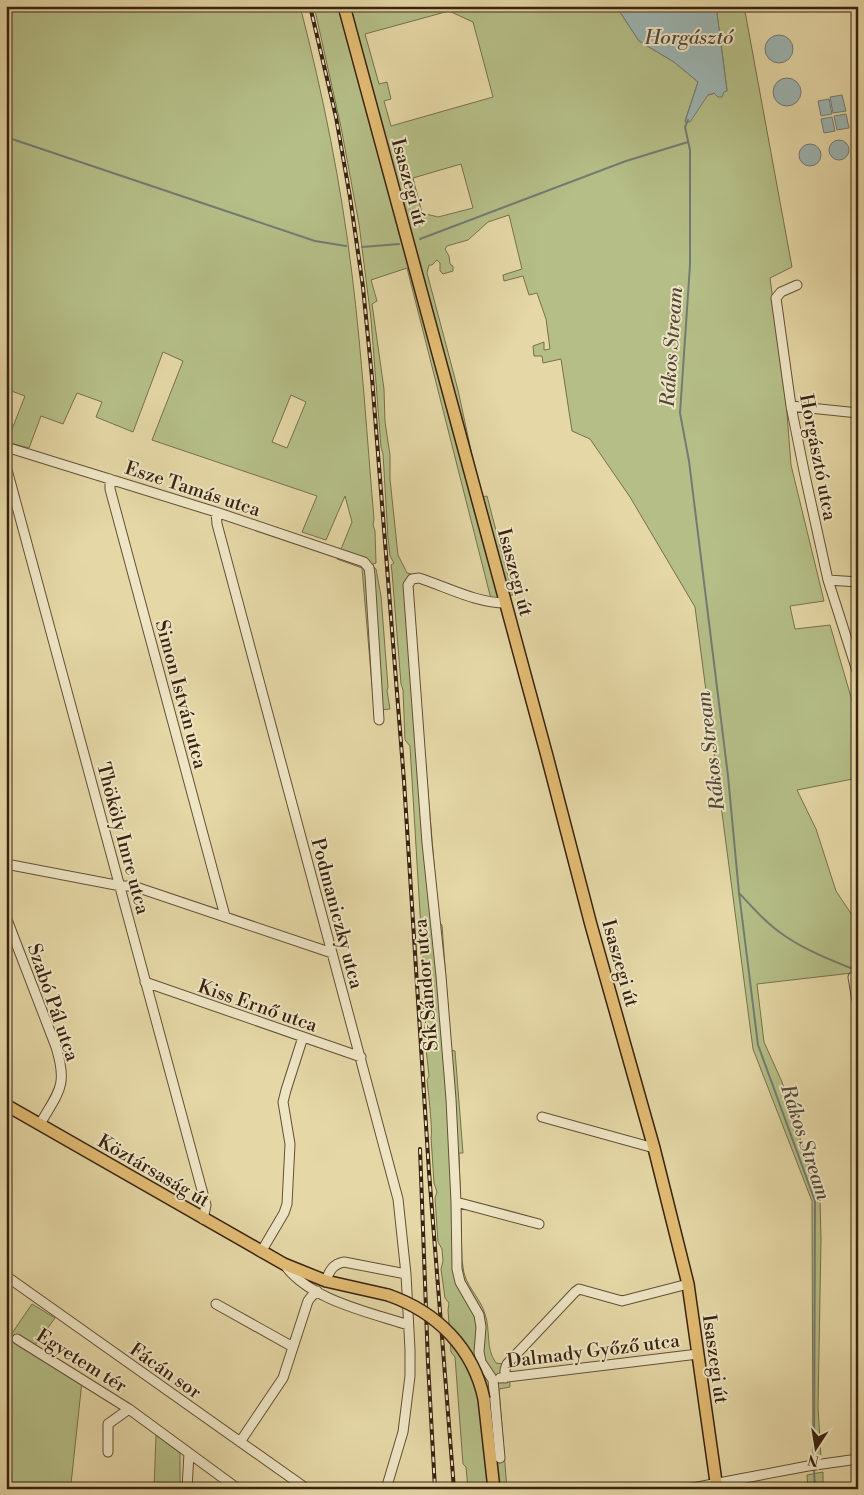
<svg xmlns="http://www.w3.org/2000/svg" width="864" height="1495" font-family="'Libre Bodoni',serif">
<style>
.green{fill:#b5be87;stroke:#77704c;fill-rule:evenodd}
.water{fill:#9cb6b4;stroke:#747b72}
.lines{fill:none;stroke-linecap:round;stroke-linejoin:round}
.stream{stroke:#747b72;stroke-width:2}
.minor-casing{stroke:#644f36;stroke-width:11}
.major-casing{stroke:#392210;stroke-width:14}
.minor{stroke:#eee5c5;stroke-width:9}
.major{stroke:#e2bc73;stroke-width:11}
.rail-casing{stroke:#392210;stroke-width:4}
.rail{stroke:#eee5c5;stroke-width:2;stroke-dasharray:5.5;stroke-linecap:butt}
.major-bridge-casing{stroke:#392210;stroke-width:14;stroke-linecap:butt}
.major-bridge{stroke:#e2bc73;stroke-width:11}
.labels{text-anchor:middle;stroke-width:4;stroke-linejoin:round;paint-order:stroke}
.street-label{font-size:19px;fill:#392210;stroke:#eee5c5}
.water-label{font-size:20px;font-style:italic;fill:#524739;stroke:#eee5c5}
</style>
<rect width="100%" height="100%" fill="#e5d7a6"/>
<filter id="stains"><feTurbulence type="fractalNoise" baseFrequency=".004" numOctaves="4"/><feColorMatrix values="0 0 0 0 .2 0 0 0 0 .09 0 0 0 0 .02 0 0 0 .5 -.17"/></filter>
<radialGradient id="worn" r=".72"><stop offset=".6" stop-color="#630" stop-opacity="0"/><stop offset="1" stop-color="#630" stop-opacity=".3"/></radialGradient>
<path class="green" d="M 6,6 L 300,6 C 323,94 341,184 352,274 C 362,355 367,438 374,519 L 373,525 L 375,531 L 376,563 L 373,564 L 373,566 L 376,569 L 381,596 L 388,687 L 387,691 L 390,709 L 381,710 L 375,721 L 362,568 L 337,559 L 352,522 L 345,496 L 326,540 L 302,532 L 317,496 L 152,440 L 183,361 L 163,352 L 133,432 L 96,417 L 102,402 L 77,393 L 63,424 L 41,416 L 29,448 L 7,442 L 25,396 L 6,389 ZM 291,395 L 306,402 L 287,448 L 272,442 Z
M 314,6 L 616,6 L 639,41 L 674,62 L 698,82 L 685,121 L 708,95 L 727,90 L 716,6 L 744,6 L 792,267 L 770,278 L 786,401 L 791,465 L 824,601 L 790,606 L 795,629 L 830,625 L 858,721 L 858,778 L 797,790 L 816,829 L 836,891 L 858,924 L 858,975 L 852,973 L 757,984 L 764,1042 L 782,1082 L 820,1200 L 821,1239 L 818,1407 L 821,1457 L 813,1459 L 812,1201 L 753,1049 L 695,607 L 630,497 L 590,439 L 572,431 L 561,359 L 543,363 L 542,356 L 534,356 L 533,346 L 544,342 L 544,350 L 550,349 L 546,319 L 537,293 L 529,295 L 523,276 L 504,281 L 503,275 L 522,269 L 509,215 L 488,222 L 468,240 L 447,246 L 445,249 L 449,256 L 450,264 L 453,266 L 453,271 L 443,274 L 440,271 L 440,263 L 437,260 L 432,265 L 429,265 L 427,273 L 458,390 L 481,497 L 487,496 L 513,595 L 491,599 L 407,268 L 371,280 L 377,301 L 372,304 L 384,389 L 385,422 L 390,455 L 390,479 L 398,555 L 407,573 L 412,574 L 411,591 L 439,922 L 442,925 L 451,1050 L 455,1051 L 463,1153 L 459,1153 L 462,1260 C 463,1265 463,1271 465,1276 C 469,1289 481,1300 485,1314 C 491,1331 485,1348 496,1363 L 503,1364 L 509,1359 L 510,1387 L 499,1389 L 507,1489 L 468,1489 L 466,1467 L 463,1464 L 455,1357 L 451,1352 L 448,1310 L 449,1303 L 445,1298 L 441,1269 L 443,1261 L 442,1249 L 438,1242 L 435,1198 L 437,1192 L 434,1183 L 431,1137 C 433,1133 428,1089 427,1080 L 429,1076 L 424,1030 C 428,1019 423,1010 422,999 L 425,996 L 410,746 L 405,740 L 403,690 L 401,684 L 392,572 L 391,565 L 394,563 L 390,556 L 388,538 L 383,454 L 381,447 L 371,319 L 359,224 L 341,127 ZM 449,11 L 473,22 L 493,97 L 391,126 L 384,101 L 391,99 L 387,82 L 379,84 L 365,34 ZM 461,164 L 473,208 L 438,217 L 422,213 L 413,178 Z
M 32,1304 L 55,1318 L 32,1349 L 82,1381 L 71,1484 L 99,1487 L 99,1489 L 6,1489 L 6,1342 Z
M 156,1435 L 180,1453 L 180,1489 L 154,1489 Z
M 823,1472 L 823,1489 L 808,1489 L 807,1475 Z"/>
<path class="water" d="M 616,6 L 716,6 L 727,91 L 724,92 L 722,97 L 718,97 L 714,93 L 708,95 L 690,122 L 685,122 L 698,82 L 674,62 L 639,41 Z
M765 49a14 14 0 1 1 28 0a14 14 0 1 1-28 0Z
M773 92a14 14 0 1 1 28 0a14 14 0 1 1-28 0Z
M 842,95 L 846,111 L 833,113 L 830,97 Z
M 829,99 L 832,114 L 821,116 L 818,101 Z
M 846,114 L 849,128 L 837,130 L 834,116 Z
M 832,117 L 835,131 L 824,133 L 821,119 Z
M829 150a10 10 0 1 1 20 0a10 10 0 1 1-20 0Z
M799 155a11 11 0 1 1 22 0a11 11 0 1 1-22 0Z"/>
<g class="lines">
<path class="stream" d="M 688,120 L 685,127 L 690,150 L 690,265 L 680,413 L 689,461 L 728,776 L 739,893 L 758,1045 L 815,1201 L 814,1461
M 6,137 L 315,241 L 346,246
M 420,239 L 626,161 L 688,142
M 362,247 L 399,244
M 740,894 C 754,909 768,925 785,936 C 807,951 833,961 858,971
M 814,1469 L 815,1489"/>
<defs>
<path id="minor" d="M 797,285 L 781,292 L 776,298 L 791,406 L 804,471 L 828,580 L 858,674
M 791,406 L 858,413
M 6,447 L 216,512 L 364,562 L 369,568 L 370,575 L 379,720
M 6,466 L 206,1205 L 203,1219
M 110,479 L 110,489 L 225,916
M 216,512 L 217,524 L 398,1199 L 406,1274 L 410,1350 L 410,1376 L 403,1432 L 386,1489
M 828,580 L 858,582
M 6,864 L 121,886 L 133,886 L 332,953
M 6,917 L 56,1047 C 68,1086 59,1091 40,1124
M 853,977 L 858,1007
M 145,982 L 361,1057
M 542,1117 L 654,1148
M 456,1202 L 539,1224
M 261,1252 L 284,1213 L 287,1204 L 290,1144 L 283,1102 L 286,1090 L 303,1037
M 284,1264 C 309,1300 369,1312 408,1325
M 6,1276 L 307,1489
M 326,1281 C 329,1271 333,1264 344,1262 L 406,1274
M 216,1304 L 293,1347
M 17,1339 L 129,1409 L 238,1489
M 500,1378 L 698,1354
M 505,1378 L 505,1370 L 507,1364 L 575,1292 L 579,1289 L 622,1301 L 688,1284
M 493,1380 L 481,1362 L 479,1352 L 481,1327 L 479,1315 L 460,1282 L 457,1269 L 456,1202 L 451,1099 L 441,976 L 427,843 L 408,585 L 412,579 L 419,578 C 447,587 476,603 506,603
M 493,1380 L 500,1458
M 240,1442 L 283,1378 L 308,1301 L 311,1297 L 317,1291
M 108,1452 L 108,1424 L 129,1409
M 187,1489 L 189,1453
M 687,1489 L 808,1466 L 858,1459"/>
<path id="major" d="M 344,6 L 547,756 L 591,925 L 654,1148 L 688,1284 L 717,1489
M 6,1105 L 284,1264 L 326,1281 L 388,1295
M 484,1399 L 494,1489"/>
</defs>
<use href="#minor" class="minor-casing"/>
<use href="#major" class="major-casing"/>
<use href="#minor" class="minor"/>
<use href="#major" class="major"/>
<defs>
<path id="rail" d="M 310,6 L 336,117 L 350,197 L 363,287 L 372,378 L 404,781 L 429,1172 L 454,1489
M 420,1149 L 428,1363 L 435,1489"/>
</defs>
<use href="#rail" class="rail-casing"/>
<use href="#rail" class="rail"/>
<defs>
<path id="major-bridge" d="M 388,1295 C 437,1312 473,1348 484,1399"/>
</defs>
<use href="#major-bridge" class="major-bridge-casing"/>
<use href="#major-bridge" class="major-bridge"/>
</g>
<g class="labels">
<g class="street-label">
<text transform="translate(410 182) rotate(75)" y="7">Isaszegi út</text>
<text transform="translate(819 457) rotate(79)" y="7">Horgásztó utca</text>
<text transform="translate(193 488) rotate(18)" y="7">Esze Tamás utca</text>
<text transform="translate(516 572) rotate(75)" y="7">Isaszegi út</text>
<text transform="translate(182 694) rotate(75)" y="7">Simon István utca</text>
<text transform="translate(124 838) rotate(75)" y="7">Thököly Imre utca</text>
<text transform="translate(338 913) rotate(75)" y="7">Podmaniczky utca</text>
<text transform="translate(621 963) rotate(74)" y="7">Isaszegi út</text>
<text transform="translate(425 985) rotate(-95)" y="7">Sík Sándor utca</text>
<text transform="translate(54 1002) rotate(71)" y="7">Szabó Pál utca</text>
<text transform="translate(258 1005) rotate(19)" y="7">Kiss Ernő utca</text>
<text transform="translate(154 1170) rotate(30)" y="7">Köztársaság út</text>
<text transform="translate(593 1350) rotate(-7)" y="7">Dalmady Győző utca</text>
<text transform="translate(716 1359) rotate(82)" y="7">Isaszegi út</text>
<text transform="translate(82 1360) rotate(32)" y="7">Egyetem tér</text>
<text transform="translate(166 1370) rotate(35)" y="7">Fácán sor</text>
</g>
<g class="water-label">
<text x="689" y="44">Horgásztó</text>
<text transform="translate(671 347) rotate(-86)" y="7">Rákos Stream</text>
<text transform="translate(710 751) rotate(-97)" y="7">Rákos Stream</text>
<text transform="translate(806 1142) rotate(72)" y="7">Rákos Stream</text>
</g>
</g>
<rect width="864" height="1495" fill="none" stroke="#e5d7a6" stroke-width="25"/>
<rect x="8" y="8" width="849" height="1480" fill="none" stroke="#392210" stroke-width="2.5"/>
<rect x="12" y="12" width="839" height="1470" fill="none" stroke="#392210"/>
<g transform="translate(816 1448) rotate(192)" stroke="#eee5c5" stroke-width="4" paint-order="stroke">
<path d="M0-4L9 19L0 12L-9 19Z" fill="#392210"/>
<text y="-8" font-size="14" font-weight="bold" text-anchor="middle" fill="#392210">N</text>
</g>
<rect width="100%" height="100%" filter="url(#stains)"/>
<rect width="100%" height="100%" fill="url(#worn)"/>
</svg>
